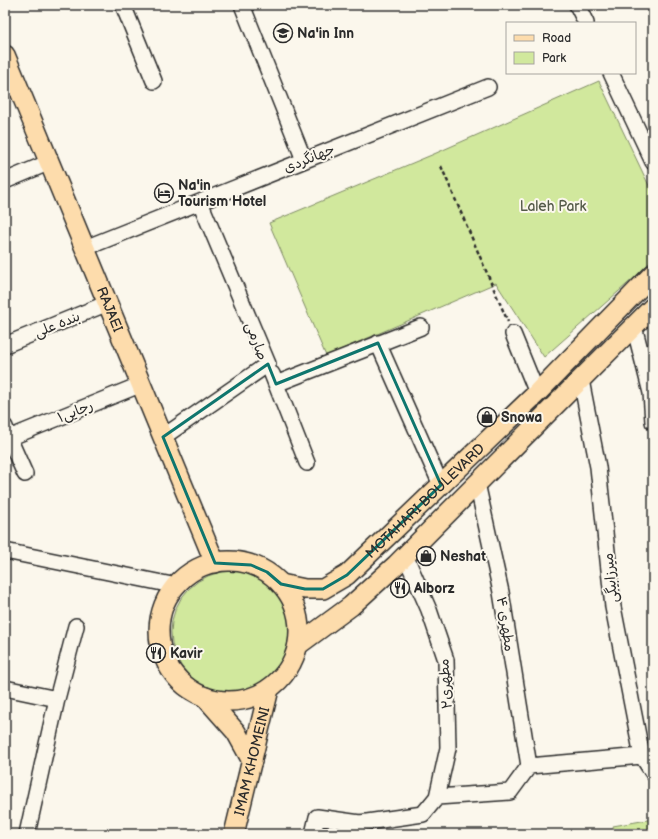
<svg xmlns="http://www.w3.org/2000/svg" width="658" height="839" font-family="'Balsamiq Sans','Playpen Sans Arabic',sans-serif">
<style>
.green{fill:#d1e89d;stroke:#7e8a64}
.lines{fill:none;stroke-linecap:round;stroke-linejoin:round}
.minor-casing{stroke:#2b2b2b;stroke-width:18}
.major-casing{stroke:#2b2b2b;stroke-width:22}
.path{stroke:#2b2b2b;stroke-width:2.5;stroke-dasharray:4 3;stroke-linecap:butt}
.minor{stroke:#fbf7ec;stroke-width:15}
.major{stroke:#fddcac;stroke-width:19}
.marked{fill:none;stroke:#0f766e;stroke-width:3;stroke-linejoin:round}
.labels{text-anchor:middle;stroke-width:4;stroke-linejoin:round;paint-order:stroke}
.poi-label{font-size:14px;font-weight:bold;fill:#2b2b2b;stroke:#fbf7ec;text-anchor:start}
.street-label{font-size:14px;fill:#2b2b2b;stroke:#fbf7ec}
.park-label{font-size:14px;fill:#545a48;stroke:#fbf7ec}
</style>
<rect width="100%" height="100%" fill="#fbf7ec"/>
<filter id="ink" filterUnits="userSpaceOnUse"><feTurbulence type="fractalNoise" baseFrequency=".025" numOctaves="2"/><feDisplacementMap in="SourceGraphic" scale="8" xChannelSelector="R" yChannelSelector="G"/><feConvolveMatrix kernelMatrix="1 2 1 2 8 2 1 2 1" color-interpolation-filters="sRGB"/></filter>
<g filter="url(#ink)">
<path class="green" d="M 599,81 L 653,194 L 653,258 L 643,270 L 544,357 L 496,283 L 326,356 L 269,223 L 434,154 Z
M171 632a61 61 0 1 1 122 0a61 61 0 1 1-122 0Z
M 653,819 L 653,834 L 614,834 L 613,826 Z"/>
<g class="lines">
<defs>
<path id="minor" d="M 123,5 L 154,81
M 242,5 L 304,160
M 577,5 L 586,23
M 611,73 L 653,162
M 5,90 L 17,84
M 5,181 L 50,162
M 85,248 L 488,87
M 634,326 L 651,393 L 653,422
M 513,334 L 537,393
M 378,343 L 441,485
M 5,345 L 108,303
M 272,374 L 307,463
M 581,380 L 598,467 L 613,607 L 642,756 L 653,773
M 276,384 L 421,327
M 5,427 L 9,438 L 25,474
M 163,437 L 268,364 L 200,202
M 9,438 L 142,384
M 477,483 L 501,592 L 529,766
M 5,551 L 177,586
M 5,688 L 57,699
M 437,797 L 510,792 L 529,766 L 642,756
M 27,834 L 57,699 L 76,626
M 313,834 L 317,817 L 360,823 L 423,814 L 437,797 L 448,748 L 446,660 L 429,610 L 405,555"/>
<g id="major">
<path id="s1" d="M 5,55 L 215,563"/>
<circle cx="229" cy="631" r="70"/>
<path id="s2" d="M 281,584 L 305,589 L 323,589 L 347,575 L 537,393 L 653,274"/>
<path d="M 298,645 L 351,606 L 396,565 L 653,307"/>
<path d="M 205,697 L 236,732 L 252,761"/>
<path id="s3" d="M 234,834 L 269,689"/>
</g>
</defs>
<use href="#minor" class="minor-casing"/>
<use href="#major" class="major-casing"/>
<path class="path" d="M 441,166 L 508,322"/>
<use href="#minor" class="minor"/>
<use href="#major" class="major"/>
</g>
</g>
<path class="marked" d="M 378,343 L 441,485 L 347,575 L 323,589 L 305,589 L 281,584 L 267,572 L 251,565 L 215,563 L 163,437 L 268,364 L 276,384 Z"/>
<defs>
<symbol id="school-ring" viewBox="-11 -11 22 22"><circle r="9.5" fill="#fbf7ec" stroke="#2b2b2b" stroke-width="1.5"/><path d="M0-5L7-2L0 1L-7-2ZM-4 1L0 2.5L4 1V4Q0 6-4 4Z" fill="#2b2b2b"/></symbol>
<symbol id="hotel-ring" viewBox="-11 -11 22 22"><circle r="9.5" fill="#fbf7ec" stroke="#2b2b2b" stroke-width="1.5"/><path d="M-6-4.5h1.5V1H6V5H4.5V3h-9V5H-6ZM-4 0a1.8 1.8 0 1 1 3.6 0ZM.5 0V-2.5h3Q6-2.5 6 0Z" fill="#2b2b2b"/></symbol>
<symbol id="shop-ring" viewBox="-11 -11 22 22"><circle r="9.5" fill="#fbf7ec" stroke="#2b2b2b" stroke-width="1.5"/><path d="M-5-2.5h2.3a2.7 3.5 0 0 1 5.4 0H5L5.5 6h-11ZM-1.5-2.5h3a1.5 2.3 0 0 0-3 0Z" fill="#2b2b2b"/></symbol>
<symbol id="restaurant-ring" viewBox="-11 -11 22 22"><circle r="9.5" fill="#fbf7ec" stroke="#2b2b2b" stroke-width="1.5"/><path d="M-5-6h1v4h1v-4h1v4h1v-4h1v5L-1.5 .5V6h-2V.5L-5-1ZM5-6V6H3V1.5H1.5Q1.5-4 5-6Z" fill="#2b2b2b"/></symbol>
</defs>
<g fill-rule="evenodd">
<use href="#school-ring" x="272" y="22" width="22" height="22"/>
<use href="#hotel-ring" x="153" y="182" width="22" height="22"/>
<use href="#shop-ring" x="476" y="406" width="22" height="22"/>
<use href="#shop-ring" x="415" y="545" width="22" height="22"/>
<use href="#restaurant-ring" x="389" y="577" width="22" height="22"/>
<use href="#restaurant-ring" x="145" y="642" width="22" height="22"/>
</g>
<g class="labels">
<g class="poi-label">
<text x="297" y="38">Na'in Inn</text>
<text x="178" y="190">Na'in<tspan x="178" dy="16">Tourism Hotel</tspan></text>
<text x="501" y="422">Snowa</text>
<text x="440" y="561">Neshat</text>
<text x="414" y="593">Alborz</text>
<text x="170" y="658">Kavir</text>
</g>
<g class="street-label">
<text transform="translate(309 158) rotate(-22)" y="5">جهانگردی</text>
<text dy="5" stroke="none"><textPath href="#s1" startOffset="275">RAJAEI</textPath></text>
<text transform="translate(57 324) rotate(-22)" y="5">بنده علی</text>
<text transform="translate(257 341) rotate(70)" y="5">صارمی</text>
<text transform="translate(75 411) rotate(-22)" y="5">رجایی۱</text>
<text dy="5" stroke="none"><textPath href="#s2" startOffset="178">MOTAHARI BOULEVARD</textPath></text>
<text transform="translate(610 578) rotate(-96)" y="5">میرزابیگی</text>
<text transform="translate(506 624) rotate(81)" y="5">مطهری ۴</text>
<text transform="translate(445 684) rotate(-94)" y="5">مطهری۲</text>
<text dy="5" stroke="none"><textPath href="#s3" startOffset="75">IMAM KHOMEINI</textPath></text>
</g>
<g class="park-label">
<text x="553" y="211">Laleh Park</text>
</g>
</g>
<rect width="658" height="839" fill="none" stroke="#fbf7ec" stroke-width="20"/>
<rect x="10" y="10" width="638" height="819" fill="none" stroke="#2b2b2b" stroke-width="1.5" filter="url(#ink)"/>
<rect x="506" y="22" width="130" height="52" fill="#fbf7ec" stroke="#a8a59f"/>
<rect x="514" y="35" width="20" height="6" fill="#fddcac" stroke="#a8a59f"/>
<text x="542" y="42" font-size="12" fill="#2b2b2b">Road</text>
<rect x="514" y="52" width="20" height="12" fill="#d1e89d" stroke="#a8a59f"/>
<text x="542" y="62" font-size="12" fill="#2b2b2b">Park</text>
</svg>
